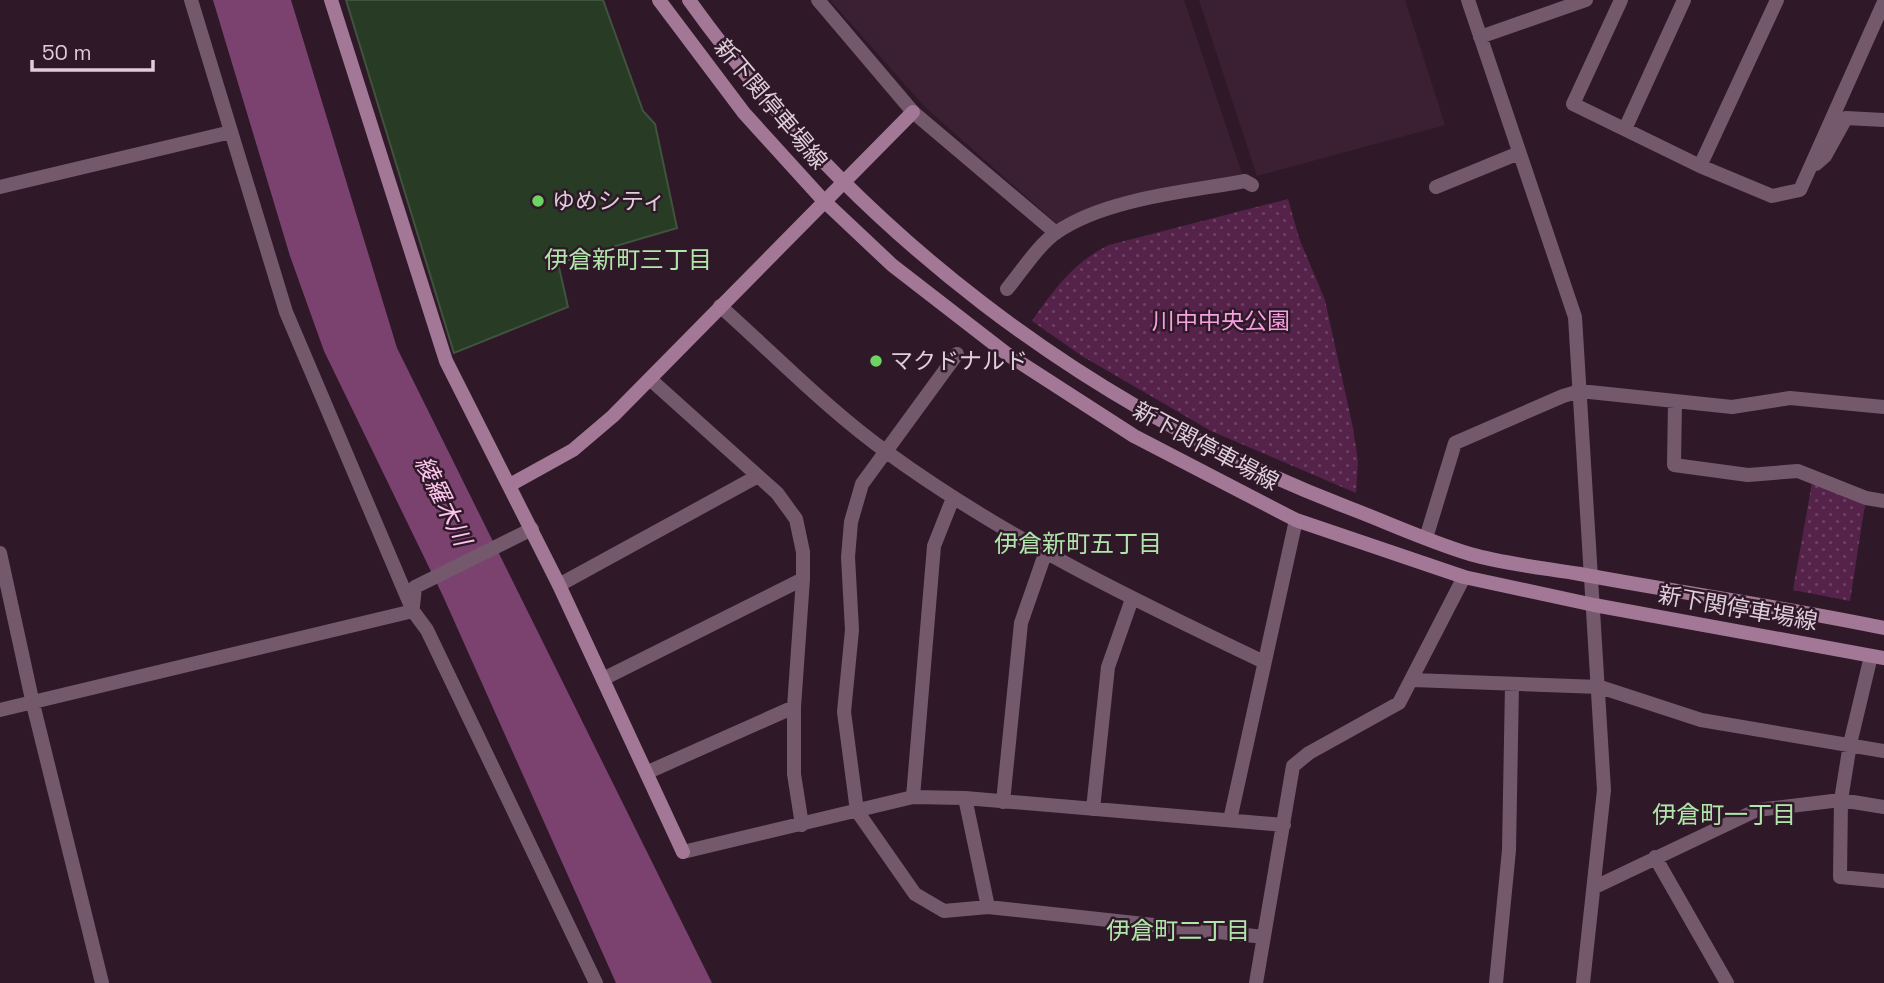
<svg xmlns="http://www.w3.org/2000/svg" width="1884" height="983" font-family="'Space Grotesk','Noto Sans JP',sans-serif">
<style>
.built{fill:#3b2034}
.grass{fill:url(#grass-dots)}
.water{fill:#7c426f}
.building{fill:#283b25;stroke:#3f533d;stroke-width:2}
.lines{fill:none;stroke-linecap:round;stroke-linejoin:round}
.street{stroke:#74596c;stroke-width:14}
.secondary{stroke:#a37897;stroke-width:14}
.poi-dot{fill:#6dd361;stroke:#2f1929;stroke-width:2.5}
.labels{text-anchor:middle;stroke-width:5;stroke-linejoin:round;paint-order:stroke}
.street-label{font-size:23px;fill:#deced9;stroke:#2f1929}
.poi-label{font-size:23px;fill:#deced9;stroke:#2f1929;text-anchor:start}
.park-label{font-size:23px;fill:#f69fe0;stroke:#2f1929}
.neighbourhood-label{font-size:24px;fill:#b0e6a9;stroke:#2f1929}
.water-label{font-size:24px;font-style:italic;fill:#fcc6ed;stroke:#2f1929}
</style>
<defs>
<pattern id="grass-dots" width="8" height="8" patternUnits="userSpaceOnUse" patternTransform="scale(1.75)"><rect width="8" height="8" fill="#55224a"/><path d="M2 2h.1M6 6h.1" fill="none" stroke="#6d4164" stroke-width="1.8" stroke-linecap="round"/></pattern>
</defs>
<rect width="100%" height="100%" fill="#2f1929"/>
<path class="built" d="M 830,0 L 1184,0 L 1242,174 L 1142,195 L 1057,224 L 924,106 Z
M 1199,0 L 1405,0 L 1445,125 L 1257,176 Z"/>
<path class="grass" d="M 1288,199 L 1299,238 L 1325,300 L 1353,428 L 1358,461 L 1356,493 L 1211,431 L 1082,356 L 1032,321 C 1054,289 1074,262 1109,245 Z
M 1813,477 L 1866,498 L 1850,601 L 1793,590 Z"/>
<path class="water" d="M 213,0 L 291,0 L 397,348 L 712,983 L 616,983 L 443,596 L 324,351 L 290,256 Z"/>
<path class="building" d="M 346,0 L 603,0 L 643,111 L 655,124 L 677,228 L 558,263 L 568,307 L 454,353 Z"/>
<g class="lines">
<path class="street" d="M 191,0 L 286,312 L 413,611 L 427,630 L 596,983
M 818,0 L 913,112 L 1056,233
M 1468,0 L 1575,317 L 1604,790 L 1583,983
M 1621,0 L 1573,104 L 1700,166 L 1772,196 L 1800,190 L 1884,2
M 1480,37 L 1586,0
M 1625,129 L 1684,0
M 1816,164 L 1825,156 L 1846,118 L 1884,120
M 1700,166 L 1777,0
M 0,187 L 231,132
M 1436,187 L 1519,153
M 1007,289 C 1022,271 1038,245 1057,232 C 1107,198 1187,192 1245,181 L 1252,185
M 720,306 C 775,355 828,410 888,453 C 1005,538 1134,600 1264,662
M 957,354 L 862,484 L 851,522 L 848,557 L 852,630 L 844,712 L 857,811 L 915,894 L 944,911 L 988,907 L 1264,937
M 651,380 L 777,493 L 796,519 L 803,552 L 803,579 L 794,707 L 794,774 L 802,825
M 1675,402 L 1674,465 L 1748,475 L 1798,471 L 1866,498 L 1884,501
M 1426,538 L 1455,443 L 1563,396 L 1580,391 L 1732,407 L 1790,398 L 1884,407
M 0,553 L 33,704 L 102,983
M 559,585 L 758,476
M 413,606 L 415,587 L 532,529
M 1871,656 L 1850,744 L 1841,800 L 1840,877 L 1884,881
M 603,679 L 803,579
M 1413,680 L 1600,687 L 1701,720 L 1884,751
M 0,710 L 413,611
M 648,772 L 794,707
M 913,797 L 934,546 L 953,498
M 965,798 L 988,907
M 1003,802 L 1021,623 L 1045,554
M 1093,809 L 1108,667 L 1132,599
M 1230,820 L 1296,520
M 683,852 L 913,797 L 965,798 L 1284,825
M 1655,857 L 1727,983
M 1595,887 L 1757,810 L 1841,800 L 1884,807
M 1256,983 L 1293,766 L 1309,753 L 1399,703 L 1464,577
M 1496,983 L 1509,850 L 1512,685"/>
<path class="secondary" d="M 331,0 L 446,361 L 559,585 L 683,852
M 659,0 L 744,113 L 823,200 L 892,265 L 1007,354 L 1134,436 L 1296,520 L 1464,577 L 1594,605 L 1884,658
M 689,0 C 855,232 1086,408 1352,509 C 1391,524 1430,542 1470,554 C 1505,564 1544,568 1580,574 C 1681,593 1784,607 1884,628
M 510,485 L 573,450 L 613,416 L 913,112"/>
</g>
<g class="poi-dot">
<circle cx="538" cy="201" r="7"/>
<circle cx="876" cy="361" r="7"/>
</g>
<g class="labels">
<g class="street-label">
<text transform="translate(771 104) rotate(50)" y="8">新下関停車場線</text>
<text transform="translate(1206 446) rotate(28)" y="8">新下関停車場線</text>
<text transform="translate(1738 608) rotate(10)" y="8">新下関停車場線</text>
</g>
<g class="poi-label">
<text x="552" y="209">ゆめシティ</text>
<text x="890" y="369">マクドナルド</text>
</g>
<g class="park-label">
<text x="1221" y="329">川中中央公園</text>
</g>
<g class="neighbourhood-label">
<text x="628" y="268">伊倉新町三丁目</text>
<text x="1078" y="552">伊倉新町五丁目</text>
<text x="1724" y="823">伊倉町一丁目</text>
<text x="1178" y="939">伊倉町二丁目</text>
</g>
<g class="water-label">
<text transform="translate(443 501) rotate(64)" y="8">綾羅木川</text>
</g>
</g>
<path d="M32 60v10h121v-10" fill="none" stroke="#deced9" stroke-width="3.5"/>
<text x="42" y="60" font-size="21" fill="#deced9" stroke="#2f1929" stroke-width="5" paint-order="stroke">50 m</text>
</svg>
